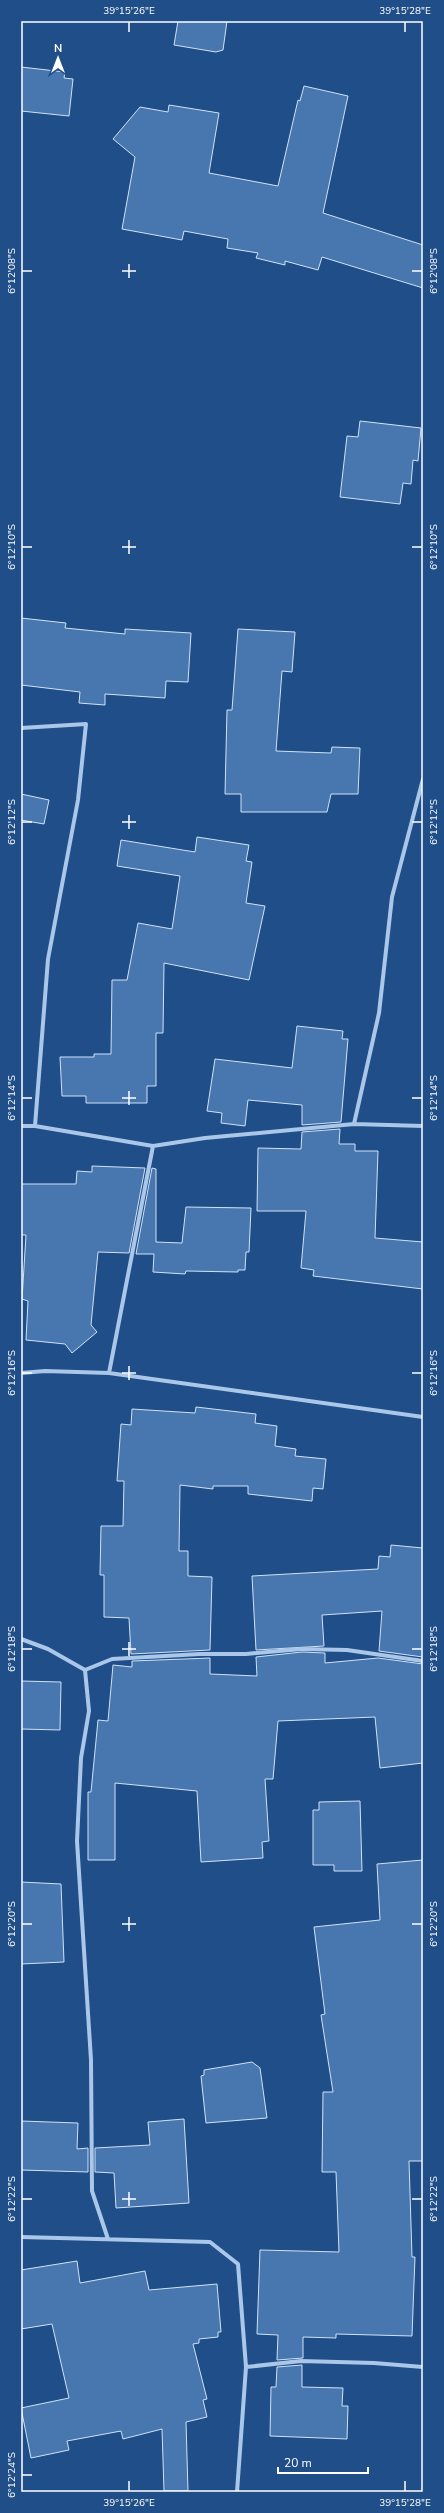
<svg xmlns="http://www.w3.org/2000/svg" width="444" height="2513" font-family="'Nunito Sans',sans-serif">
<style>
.building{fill:#4877b0;stroke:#cfe2f8}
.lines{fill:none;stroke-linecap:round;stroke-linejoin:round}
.street{stroke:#aac7ea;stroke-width:4}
.ticks{fill:none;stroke:#fff;stroke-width:1.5}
.neatline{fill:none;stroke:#fff;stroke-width:1.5}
.ticks-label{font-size:10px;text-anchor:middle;fill:#fff}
</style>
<rect width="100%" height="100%" fill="#204e88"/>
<path class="building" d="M 178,21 L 227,21 L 223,50 L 216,52 L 174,45 Z
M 21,67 L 65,72 L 64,78 L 73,79 L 69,116 L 21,111 Z
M 304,86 L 348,96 L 323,213 L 423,245 L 423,288 L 322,257 L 318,270 L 285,261 L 285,265 L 256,258 L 258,253 L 227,248 L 228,239 L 184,231 L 182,240 L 122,229 L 135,157 L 113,139 L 140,107 L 168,112 L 169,105 L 219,113 L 209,173 L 278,186 L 298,100 L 300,101 Z
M 360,421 L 421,428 L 418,461 L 413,460 L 411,484 L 403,483 L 400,504 L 340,497 L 347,436 L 358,437 Z
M 21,618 L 66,623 L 65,628 L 125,634 L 125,629 L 191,633 L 188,682 L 166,681 L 165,698 L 105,694 L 105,705 L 79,703 L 80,692 L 21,685 Z
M 238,629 L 295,632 L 292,672 L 282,671 L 276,751 L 331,753 L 332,747 L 360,748 L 358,794 L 331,794 L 327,812 L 241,812 L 241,794 L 225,794 L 227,710 L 232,710 Z
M 21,794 L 49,800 L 44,824 L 21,820 Z
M 197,837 L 249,845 L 246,861 L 252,862 L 246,903 L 265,906 L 249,980 L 164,963 L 163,1033 L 156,1033 L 156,1086 L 147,1086 L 147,1103 L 86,1103 L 86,1096 L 62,1096 L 60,1057 L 94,1057 L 94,1054 L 111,1054 L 112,980 L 127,980 L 138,923 L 172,929 L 180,876 L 117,866 L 121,840 L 195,852 Z
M 297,1026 L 343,1031 L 342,1039 L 348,1039 L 341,1122 L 302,1125 L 302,1105 L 248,1100 L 245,1126 L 221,1123 L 222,1113 L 207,1111 L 215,1059 L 292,1068 Z
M 340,1129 L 339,1144 L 355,1144 L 355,1151 L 378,1151 L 375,1238 L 423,1242 L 423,1289 L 313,1276 L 314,1270 L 301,1268 L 306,1211 L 257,1211 L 258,1148 L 301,1149 L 302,1132 Z
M 92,1166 L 145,1168 L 129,1253 L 98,1252 L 91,1325 L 97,1332 L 72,1353 L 65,1344 L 26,1340 L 28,1301 L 22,1299 L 26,1235 L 21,1235 L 21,1184 L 76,1184 L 77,1171 L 92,1172 Z
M 152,1168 L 156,1169 L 156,1242 L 182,1243 L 186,1207 L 251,1208 L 249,1252 L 246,1252 L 245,1270 L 238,1270 L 238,1272 L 186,1271 L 185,1274 L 153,1272 L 154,1254 L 136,1254 Z
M 196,1407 L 256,1414 L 255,1423 L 277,1426 L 275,1446 L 296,1449 L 295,1456 L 326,1459 L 323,1489 L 313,1488 L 312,1501 L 248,1494 L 248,1486 L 213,1486 L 213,1489 L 180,1485 L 179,1551 L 188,1551 L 188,1576 L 212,1577 L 210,1650 L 131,1654 L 129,1618 L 104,1617 L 104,1575 L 100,1575 L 101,1526 L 123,1526 L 124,1481 L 117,1481 L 121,1424 L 131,1425 L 132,1409 L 195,1413 Z
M 391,1545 L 423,1548 L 423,1657 L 379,1651 L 382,1611 L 322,1615 L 324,1646 L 256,1650 L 252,1576 L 378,1569 L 379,1556 L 390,1557 Z
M 302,1652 L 325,1653 L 325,1663 L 378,1658 L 423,1664 L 423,1763 L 380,1768 L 375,1717 L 278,1721 L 273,1779 L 265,1779 L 269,1841 L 262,1842 L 263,1858 L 201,1862 L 197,1791 L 115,1783 L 115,1860 L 88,1860 L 88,1792 L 91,1792 L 98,1720 L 108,1721 L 113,1665 L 132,1667 L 132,1661 L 210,1658 L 210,1674 L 257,1676 L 256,1657 Z
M 21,1681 L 61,1682 L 60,1730 L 21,1729 Z
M 360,1801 L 362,1871 L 334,1871 L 334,1865 L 313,1865 L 313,1810 L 319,1810 L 319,1802 Z
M 423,1860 L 423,2161 L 409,2161 L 412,2257 L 415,2257 L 412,2336 L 336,2334 L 336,2338 L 303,2337 L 303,2358 L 277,2360 L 278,2335 L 257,2334 L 260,2250 L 339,2252 L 336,2172 L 322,2172 L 323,2092 L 333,2092 L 321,2015 L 325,2014 L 314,1927 L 380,1920 L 377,1864 Z
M 21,1882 L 61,1884 L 64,1962 L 21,1964 Z
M 252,2062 L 260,2068 L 267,2118 L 206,2123 L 201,2076 L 204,2075 L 204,2070 Z
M 184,2119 L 189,2203 L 116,2208 L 114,2173 L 95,2172 L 95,2148 L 150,2145 L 148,2122 Z
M 21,2121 L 78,2123 L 77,2149 L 88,2148 L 88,2172 L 21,2170 Z
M 77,2261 L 80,2283 L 145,2271 L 149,2290 L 217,2284 L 221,2332 L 218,2332 L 218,2337 L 199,2339 L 199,2343 L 193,2344 L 207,2399 L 203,2400 L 207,2417 L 186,2422 L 188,2491 L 164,2491 L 162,2429 L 123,2439 L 121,2431 L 67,2441 L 69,2450 L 31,2458 L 21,2408 L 69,2398 L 52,2324 L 21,2329 L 21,2270 Z
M 302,2365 L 302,2387 L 343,2388 L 342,2406 L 348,2406 L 347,2439 L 270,2436 L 271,2387 L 276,2387 L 277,2367 Z"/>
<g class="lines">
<path class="street" d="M 21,728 L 86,724 L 78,800 L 48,959 L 35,1126
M 354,1124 L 379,1013 L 392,897 L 423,779
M 21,1126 L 35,1126 L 153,1146 L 205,1138 L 354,1124 L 423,1126
M 21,1373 L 45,1371 L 109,1373 L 423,1417
M 109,1373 L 153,1146
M 21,1639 L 48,1649 L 85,1670 L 89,1711 L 81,1758 L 77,1841 L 91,2060 L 92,2191 L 108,2239
M 85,1670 L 112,1659 L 200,1654 L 246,1654 L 302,1649 L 347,1650 L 423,1661
M 21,2237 L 210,2242 L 238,2264 L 246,2367 L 301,2361 L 374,2363 L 423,2367
M 237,2492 L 246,2367"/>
</g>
<path class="ticks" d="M 129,22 L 129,32M 405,22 L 405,32M 129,264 L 129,278M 22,271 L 32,271M 122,271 L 136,271M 412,271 L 422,271M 129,540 L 129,554M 22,547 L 32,547M 122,547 L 136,547M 412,547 L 422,547M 129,815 L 129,829M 22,822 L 32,822M 122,822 L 136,822M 412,822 L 422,822M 129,1091 L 129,1105M 22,1098 L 32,1098M 122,1098 L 136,1098M 412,1098 L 422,1098M 129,1366 L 129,1380M 22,1373 L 32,1373M 122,1373 L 136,1373M 412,1373 L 422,1373M 129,1642 L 129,1656M 22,1649 L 32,1649M 122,1649 L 136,1649M 412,1649 L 422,1649M 129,1917 L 129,1931M 22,1924 L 32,1924M 122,1924 L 136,1924M 412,1924 L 422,1924M 129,2192 L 129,2206M 22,2199 L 32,2199M 122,2199 L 136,2199M 412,2199 L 422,2199M 22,2475 L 32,2475M 129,2481 L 129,2491M 405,2481 L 405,2491"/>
<rect width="444" height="2513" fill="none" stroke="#204e88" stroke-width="44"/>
<g transform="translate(58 58)" stroke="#204e88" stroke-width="3" paint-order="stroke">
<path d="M0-3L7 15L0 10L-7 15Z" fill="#ffffff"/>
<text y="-6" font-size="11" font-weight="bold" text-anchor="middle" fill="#ffffff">N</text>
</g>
<path d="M278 2467v6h90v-6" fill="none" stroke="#ffffff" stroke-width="2"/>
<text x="284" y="2467" font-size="12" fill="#ffffff" stroke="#204e88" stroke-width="3" paint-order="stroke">20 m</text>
<rect x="22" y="22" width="400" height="2469" class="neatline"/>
<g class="ticks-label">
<text x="129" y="14">39°15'26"E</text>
<text x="405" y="14">39°15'28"E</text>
<text transform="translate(11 271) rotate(-90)" y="4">6°12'08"S</text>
<text transform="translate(433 271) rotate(-90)" y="4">6°12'08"S</text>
<text transform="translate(11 547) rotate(-90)" y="4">6°12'10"S</text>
<text transform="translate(433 547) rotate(-90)" y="4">6°12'10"S</text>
<text transform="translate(11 822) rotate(-90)" y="4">6°12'12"S</text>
<text transform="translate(433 822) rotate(-90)" y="4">6°12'12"S</text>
<text transform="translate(11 1098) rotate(-90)" y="4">6°12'14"S</text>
<text transform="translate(433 1098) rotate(-90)" y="4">6°12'14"S</text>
<text transform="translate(11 1373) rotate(-90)" y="4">6°12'16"S</text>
<text transform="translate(433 1373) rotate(-90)" y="4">6°12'16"S</text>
<text transform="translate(11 1649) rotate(-90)" y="4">6°12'18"S</text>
<text transform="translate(433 1649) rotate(-90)" y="4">6°12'18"S</text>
<text transform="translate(11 1924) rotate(-90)" y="4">6°12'20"S</text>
<text transform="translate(433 1924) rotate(-90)" y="4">6°12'20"S</text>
<text transform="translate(11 2199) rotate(-90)" y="4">6°12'22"S</text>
<text transform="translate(433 2199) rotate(-90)" y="4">6°12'22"S</text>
<text transform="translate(11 2475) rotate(-90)" y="4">6°12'24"S</text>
<text x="129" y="2506">39°15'26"E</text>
<text x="405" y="2506">39°15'28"E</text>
</g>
</svg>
